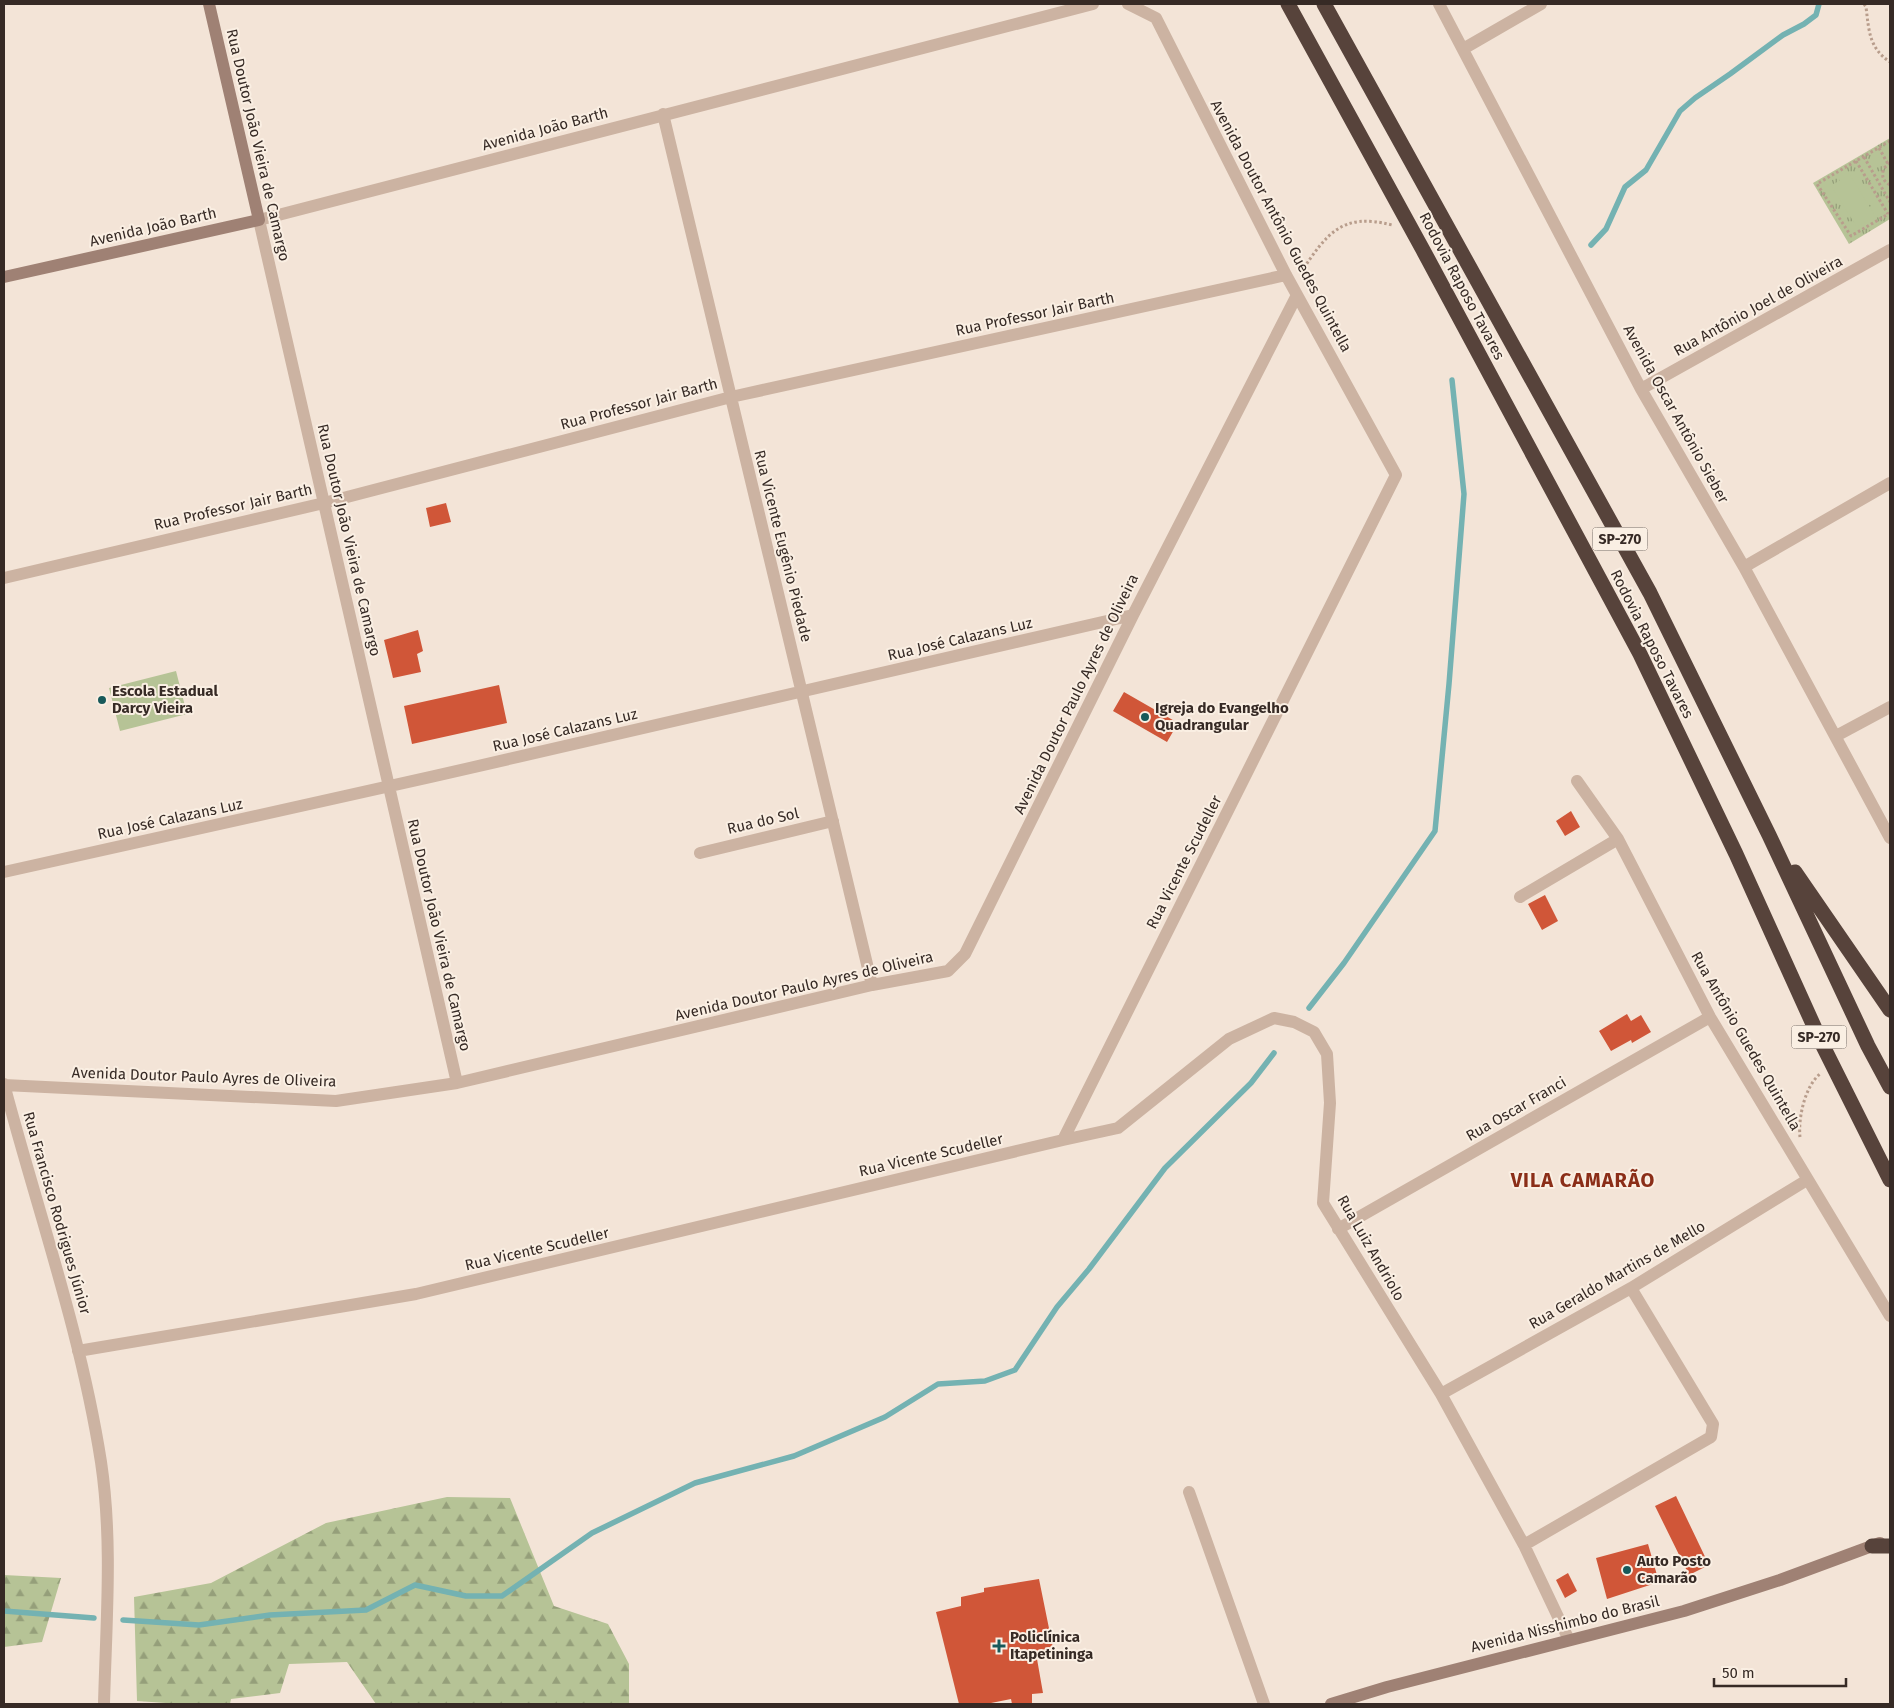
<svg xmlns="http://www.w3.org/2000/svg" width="1894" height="1708" font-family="'Fira Sans',sans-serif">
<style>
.grass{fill:url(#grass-tufts)}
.forest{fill:url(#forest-firs)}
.pitch{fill:#b6c396}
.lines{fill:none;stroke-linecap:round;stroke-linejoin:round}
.stream{stroke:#74b2b2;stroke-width:5.5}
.building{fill:#d05638}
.path{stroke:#b89d8c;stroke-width:3;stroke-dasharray:2.5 2.5;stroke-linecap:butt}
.street{stroke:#ccb3a2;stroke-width:12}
.secondary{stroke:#9f8174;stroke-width:12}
.highway{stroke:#57433b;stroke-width:15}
.poi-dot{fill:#18595a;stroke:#faefe3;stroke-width:2}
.labels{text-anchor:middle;stroke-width:4;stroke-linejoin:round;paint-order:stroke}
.shield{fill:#faefe3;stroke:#71655e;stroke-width:1}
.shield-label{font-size:14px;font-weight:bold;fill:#362a25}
.street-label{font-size:15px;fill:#362a25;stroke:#faefe3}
.poi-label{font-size:15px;font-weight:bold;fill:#362a25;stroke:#faefe3;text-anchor:start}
.district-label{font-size:20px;font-weight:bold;letter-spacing:1px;fill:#8b2e18;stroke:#faefe3}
</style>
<defs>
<pattern id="grass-tufts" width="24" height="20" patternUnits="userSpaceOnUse" patternTransform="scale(1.25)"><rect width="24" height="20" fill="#b6c396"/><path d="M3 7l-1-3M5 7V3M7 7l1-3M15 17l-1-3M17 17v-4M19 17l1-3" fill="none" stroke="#959f7a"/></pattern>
<pattern id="forest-firs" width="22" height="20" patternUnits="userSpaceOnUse" patternTransform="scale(1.25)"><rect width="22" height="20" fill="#b6c396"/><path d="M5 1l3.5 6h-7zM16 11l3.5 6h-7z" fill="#959f7a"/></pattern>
</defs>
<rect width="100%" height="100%" fill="#f3e4d7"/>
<path class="grass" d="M 1890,138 L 1890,219 L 1849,244 L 1813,183 Z"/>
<path class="forest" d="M 447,1497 L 510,1498 L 554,1606 L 608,1624 L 629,1664 L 629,1704 L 376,1704 L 347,1662 L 289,1664 L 280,1693 L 231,1699 L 230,1704 L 180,1704 L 137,1701 L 134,1597 L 211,1583 L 326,1523 Z
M 4,1575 L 61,1578 L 42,1642 L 4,1647 Z"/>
<path class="pitch" d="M 1849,174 L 1875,215 L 1857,227 L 1831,186 Z
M 176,671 L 187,714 L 120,731 L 109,688 Z"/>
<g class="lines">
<path class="stream" d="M 1591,245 L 1606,229 L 1625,187 L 1646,170 L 1680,111 L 1695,98 L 1730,74 L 1783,35 L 1804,24 L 1816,15 L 1819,4
M 1309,1008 L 1344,963 L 1435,831 L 1449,684 L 1464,494 L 1452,380
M 4,1611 L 94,1618
M 123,1620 L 199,1625 L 270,1615 L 366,1610 L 415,1585 L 466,1596 L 502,1596 L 592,1533 L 695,1483 L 794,1456 L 885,1417 L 938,1384 L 985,1381 L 1015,1370 L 1057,1307 L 1089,1269 L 1165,1168 L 1251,1083 L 1274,1053"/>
</g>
<path class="building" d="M 446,503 L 451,522 L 430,527 L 426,508 Z
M 418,630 L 423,651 L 417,654 L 421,672 L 393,678 L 384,640 Z
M 499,685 L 507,723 L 412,744 L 404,706 Z
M 1124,692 L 1178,723 L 1167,742 L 1113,711 Z
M 1571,811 L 1580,827 L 1565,836 L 1556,821 Z
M 1545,895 L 1558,921 L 1542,930 L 1528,904 Z
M 1627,1014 L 1631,1021 L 1641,1015 L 1651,1032 L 1632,1043 L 1631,1040 L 1611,1051 L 1599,1031 Z
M 1676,1496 L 1709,1565 L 1689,1575 L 1655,1506 Z
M 1648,1544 L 1659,1582 L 1607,1599 L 1596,1558 Z
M 1568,1573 L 1577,1591 L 1565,1598 L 1556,1580 Z
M 1039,1579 L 1055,1658 L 1037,1659 L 1043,1693 L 1032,1694 L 1032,1704 L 1012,1704 L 1011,1699 L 986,1704 L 959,1704 L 936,1612 L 961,1606 L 961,1597 L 984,1592 L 984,1588 Z"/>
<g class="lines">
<path class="path" d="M 1864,4 L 1866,7 C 1869,31 1869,48 1890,62
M 1890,141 L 1817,184 L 1851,236 L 1890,213
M 1879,148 L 1888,164
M 1864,157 L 1890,202
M 1856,161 L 1888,214
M 1890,163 L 1884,168 C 1881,176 1883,181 1890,185
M 1301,272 C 1327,234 1341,212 1392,225
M 1800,1137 C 1798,1118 1805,1086 1820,1074"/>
<path class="street" d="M 1439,4 L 1641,389 L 1744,567 L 1890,838
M 1463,49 L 1541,4
M 663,114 L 872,985
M 1641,389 L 1890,250
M 1744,567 L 1890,483
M 4,578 L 324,503 L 731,397 L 1286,275
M 1836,736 L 1890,707
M 1577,781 L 1618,839 L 1710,1017 L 1890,1316
M 700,853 L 833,821
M 4,872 C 381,789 757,704 1133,615
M 1520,897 L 1618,839
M 457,1083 L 259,220 L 1093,4
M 4,1084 C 37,1209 81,1333 101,1462 C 113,1542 106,1624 104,1704
M 4,1085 L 336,1101 L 457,1083 L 872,985 L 948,971 L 965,954 L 1133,615 L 1297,295
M 1063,1140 L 1118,1128 L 1229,1039 L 1274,1018 L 1294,1022 L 1314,1032 L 1327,1054 L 1330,1103 L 1323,1203 L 1441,1394 L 1524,1545 L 1569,1640
M 1338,1229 L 1710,1017
M 78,1351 L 416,1294 L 1063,1140 L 1396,475 L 1286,275 L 1156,18 L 1128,4
M 1441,1394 L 1631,1288 L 1807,1180
M 1189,1492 L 1264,1704
M 1524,1545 L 1711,1437 L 1713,1424 L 1631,1288"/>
<path class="secondary" d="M 4,277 L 259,220 L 209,4
M 1331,1704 L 1387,1687 L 1684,1611 L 1780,1580 L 1880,1543"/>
<path class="highway" d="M 1288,4 L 1423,250 L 1640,654 L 1736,854 L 1822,1044 L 1890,1180
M 1324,4 L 1650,593 L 1769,835 L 1868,1046 L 1890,1087
M 1795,872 L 1890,1010
M 1872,1546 L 1890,1546"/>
</g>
<g class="poi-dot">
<circle cx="102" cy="700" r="5"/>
<circle cx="1145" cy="717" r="5"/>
<circle cx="1627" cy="1570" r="5"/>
<path d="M996.5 1638.5h5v5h5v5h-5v5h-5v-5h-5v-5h5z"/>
</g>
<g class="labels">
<g class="shield">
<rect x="1592.5" y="527.5" width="55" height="23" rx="4"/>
<rect x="1791.5" y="1025.5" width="55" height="23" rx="4"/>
</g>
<g class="shield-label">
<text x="1620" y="544">SP-270</text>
<text x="1819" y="1042">SP-270</text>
</g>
<g class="street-label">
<text transform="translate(545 129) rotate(-15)" y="5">Avenida João Barth</text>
<text transform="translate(258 145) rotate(77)" y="5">Rua Doutor João Vieira de Camargo</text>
<text transform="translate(1281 226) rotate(62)" y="5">Avenida Doutor Antônio Guedes Quintella</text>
<text transform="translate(153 227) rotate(-13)" y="5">Avenida João Barth</text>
<text transform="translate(1462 286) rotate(62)" y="5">Rodovia Raposo Tavares</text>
<text transform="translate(1758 306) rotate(-29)" y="5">Rua Antônio Joel de Oliveira</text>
<text transform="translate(1035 314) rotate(-12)" y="5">Rua Professor Jair Barth</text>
<text transform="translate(639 404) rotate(-15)" y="5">Rua Professor Jair Barth</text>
<text transform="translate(1676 414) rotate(61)" y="5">Avenida Oscar Antônio Sieber</text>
<text transform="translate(233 507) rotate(-13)" y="5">Rua Professor Jair Barth</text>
<text transform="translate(349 540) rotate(77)" y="5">Rua Doutor João Vieira de Camargo</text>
<text transform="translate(783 546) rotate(76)" y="5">Rua Vicente Eugênio Piedade</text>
<text transform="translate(960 639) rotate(-13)" y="5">Rua José Calazans Luz</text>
<text transform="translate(1652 644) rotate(63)" y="5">Rodovia Raposo Tavares</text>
<text transform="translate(1076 694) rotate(-64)" y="5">Avenida Doutor Paulo Ayres de Oliveira</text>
<text transform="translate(565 730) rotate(-13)" y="5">Rua José Calazans Luz</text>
<text transform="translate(170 819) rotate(-12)" y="5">Rua José Calazans Luz</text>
<text transform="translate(763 821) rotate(-13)" y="5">Rua do Sol</text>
<text transform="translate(1184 862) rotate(-63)" y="5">Rua Vicente Scudeller</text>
<text transform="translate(439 935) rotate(77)" y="5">Rua Doutor João Vieira de Camargo</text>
<text transform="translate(804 986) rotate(-13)" y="5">Avenida Doutor Paulo Ayres de Oliveira</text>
<text transform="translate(1746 1041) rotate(60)" y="5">Rua Antônio Guedes Quintella</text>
<text transform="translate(204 1077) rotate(2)" y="5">Avenida Doutor Paulo Ayres de Oliveira</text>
<text transform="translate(1516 1109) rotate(-30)" y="5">Rua Oscar Franci</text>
<text transform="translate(931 1155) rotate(-13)" y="5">Rua Vicente Scudeller</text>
<text transform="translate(57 1213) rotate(74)" y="5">Rua Francisco Rodrigues Júnior</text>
<text transform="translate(1371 1248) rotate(60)" y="5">Rua Luiz Andriolo</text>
<text transform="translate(537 1249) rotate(-13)" y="5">Rua Vicente Scudeller</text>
<text transform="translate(1617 1275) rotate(-30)" y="5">Rua Geraldo Martins de Mello</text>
<text transform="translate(1565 1624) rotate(-14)" y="5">Avenida Nisshimbo do Brasil</text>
</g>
<g class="poi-label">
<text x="112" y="696">Escola Estadual<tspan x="112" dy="17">Darcy Vieira</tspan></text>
<text x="1155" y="713">Igreja do Evangelho<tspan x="1155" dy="17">Quadrangular</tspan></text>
<text x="1637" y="1566">Auto Posto<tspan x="1637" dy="17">Camarão</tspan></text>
<text x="1010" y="1642">Policlínica<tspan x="1010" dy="17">Itapetininga</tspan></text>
</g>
<g class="district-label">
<text x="1583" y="1187">VILA CAMARÃO</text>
</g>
</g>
<rect width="1894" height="1708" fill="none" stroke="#362a25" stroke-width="10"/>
<path d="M1714 1678v8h132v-8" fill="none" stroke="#362a25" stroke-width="2.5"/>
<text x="1722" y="1678" font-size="15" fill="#362a25" stroke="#faefe3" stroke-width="4" paint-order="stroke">50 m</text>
</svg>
